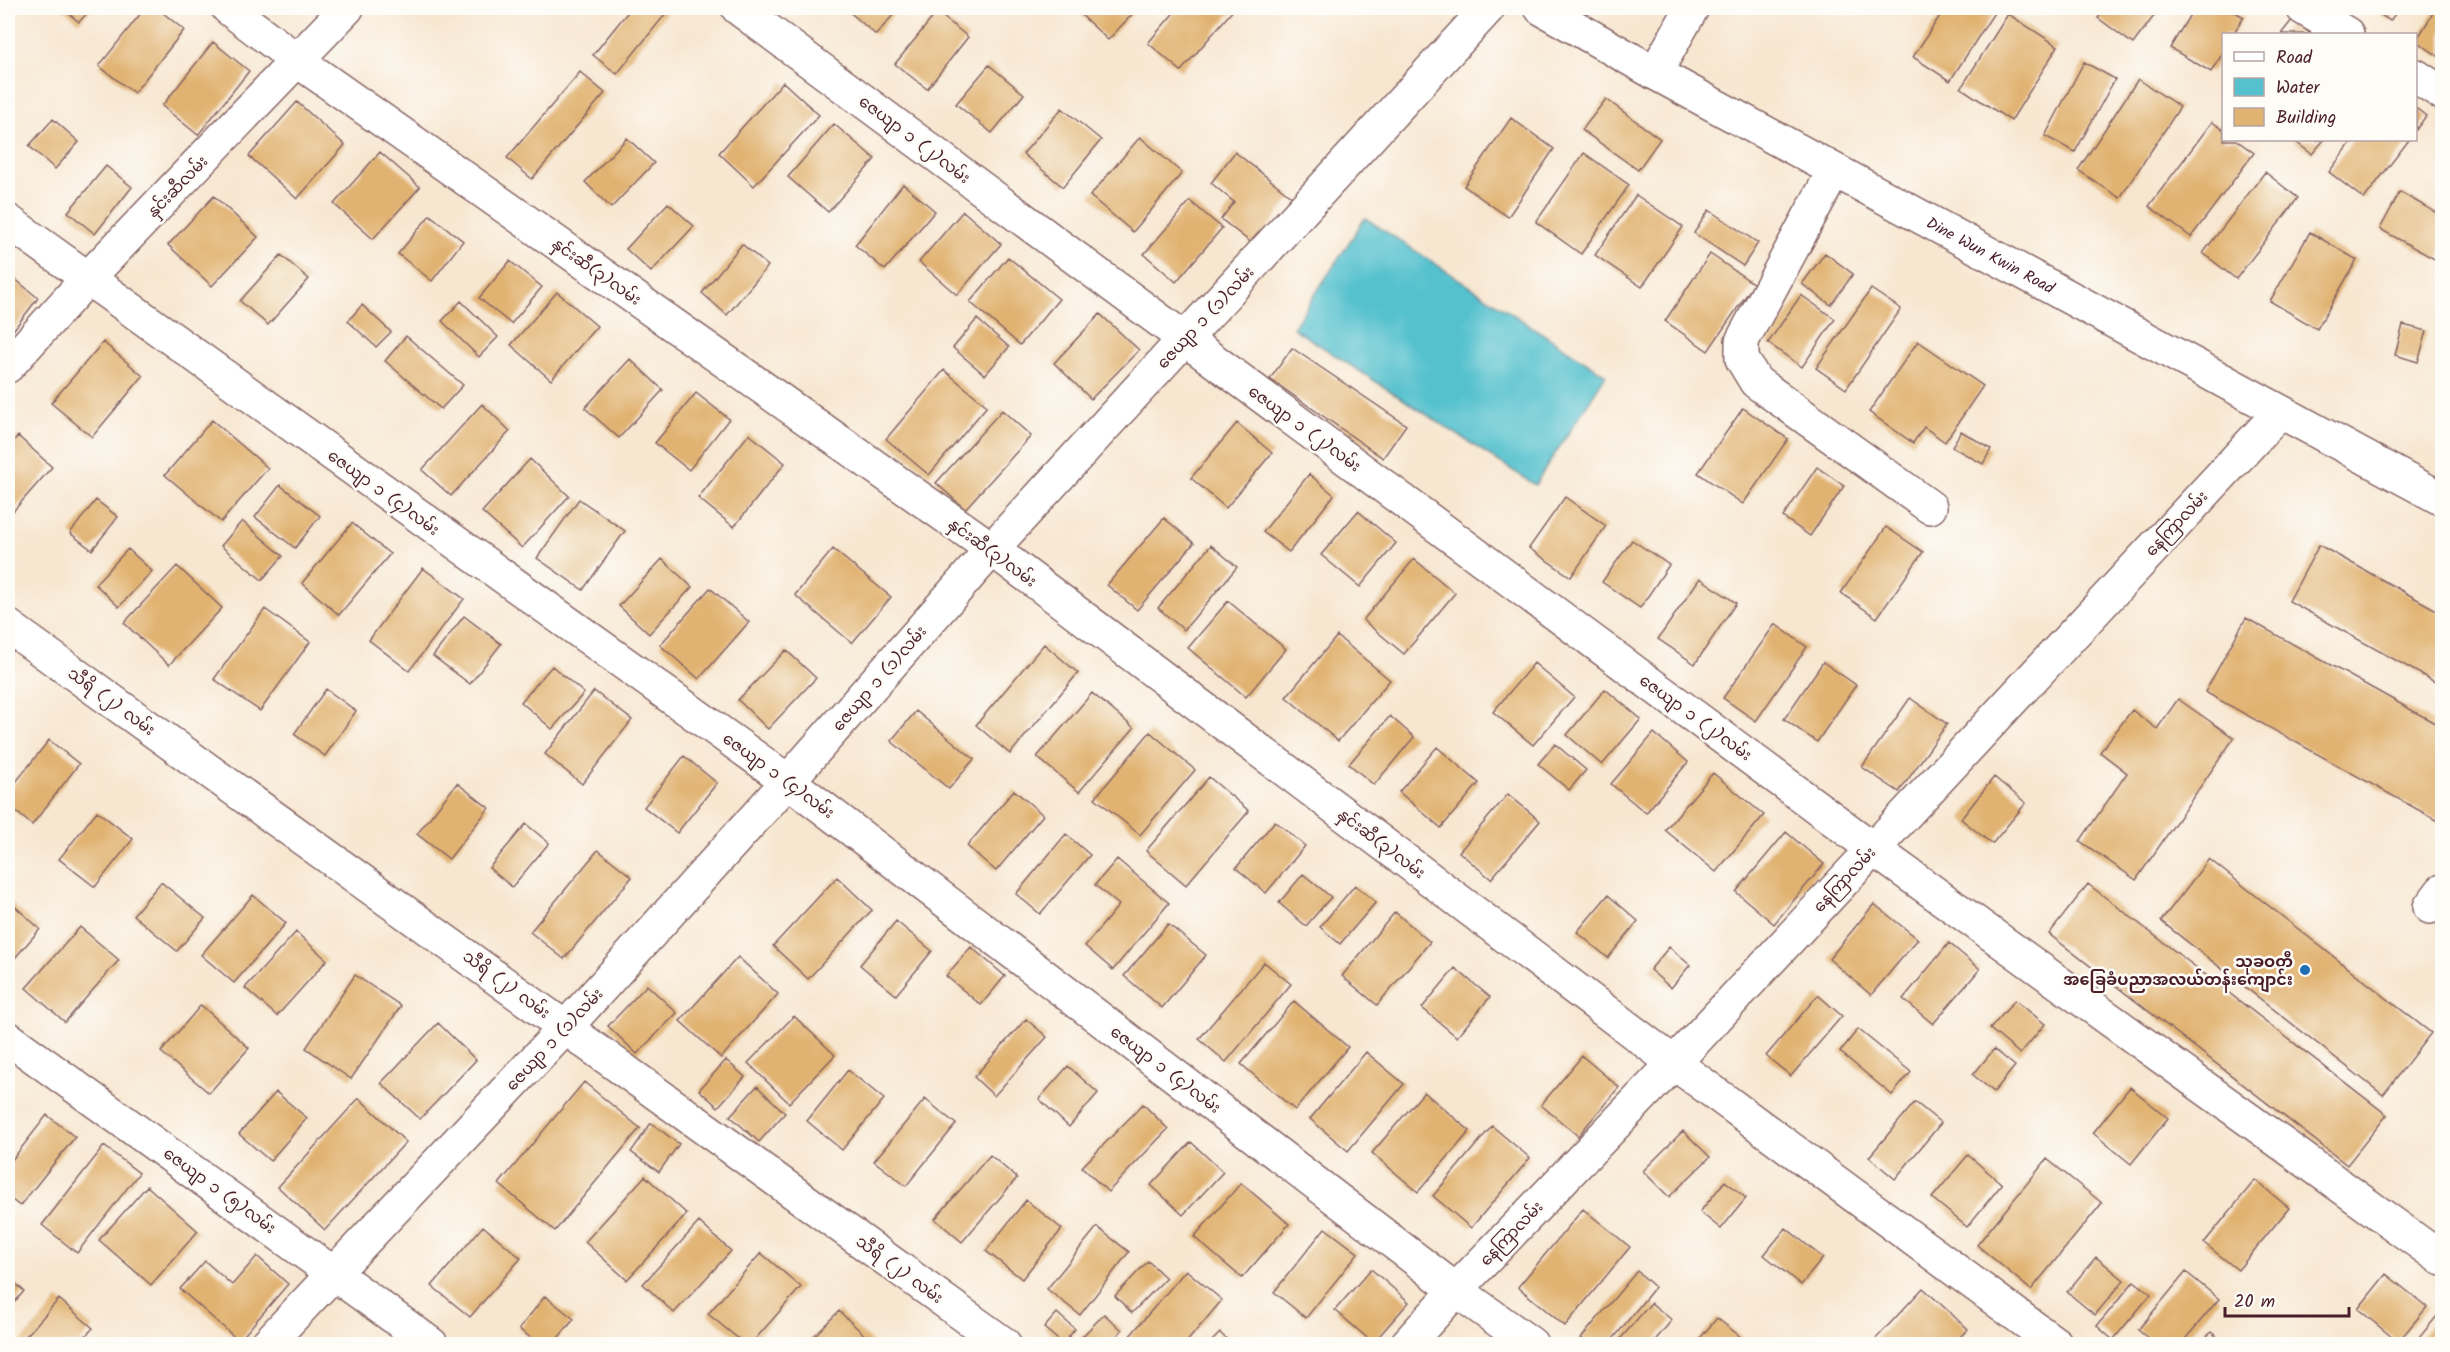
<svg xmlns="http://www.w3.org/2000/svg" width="2450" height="1352" font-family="Kalam,'Noto Sans Myanmar',sans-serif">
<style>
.water{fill:#55c1ce;stroke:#50707c;stroke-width:1.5}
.building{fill:#e1b372}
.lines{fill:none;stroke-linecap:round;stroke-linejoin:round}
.minor-casing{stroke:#876565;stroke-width:36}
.minor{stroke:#fff;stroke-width:33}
.poi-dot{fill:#1f6fb2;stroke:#fdfcf7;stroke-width:2}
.labels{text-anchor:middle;stroke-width:5;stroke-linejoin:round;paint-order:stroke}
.street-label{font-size:16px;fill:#4a1f2b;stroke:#fdfcf7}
.poi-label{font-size:16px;font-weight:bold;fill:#4a1f2b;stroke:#fdfcf7;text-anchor:end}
</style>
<rect width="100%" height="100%" fill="#fdfcf7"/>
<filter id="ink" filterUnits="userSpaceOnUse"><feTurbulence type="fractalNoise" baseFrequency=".0167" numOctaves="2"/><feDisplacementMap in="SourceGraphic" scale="12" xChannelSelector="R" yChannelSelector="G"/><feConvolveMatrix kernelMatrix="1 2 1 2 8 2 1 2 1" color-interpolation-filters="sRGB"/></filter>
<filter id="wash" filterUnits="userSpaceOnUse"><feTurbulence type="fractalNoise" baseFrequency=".008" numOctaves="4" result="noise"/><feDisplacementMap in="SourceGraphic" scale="24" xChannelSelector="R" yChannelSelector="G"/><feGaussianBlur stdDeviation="1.35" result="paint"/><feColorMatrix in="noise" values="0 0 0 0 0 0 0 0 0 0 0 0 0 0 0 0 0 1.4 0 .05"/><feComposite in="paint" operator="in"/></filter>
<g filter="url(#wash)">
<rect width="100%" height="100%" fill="#f7e7d1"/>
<path class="water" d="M 1365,218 L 1606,375 L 1535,485 L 1293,328 Z"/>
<g id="blocks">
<path class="building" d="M 62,8 L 92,8 L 79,22 Z
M 145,8 L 157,8 L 184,30 L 134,93 L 99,66 Z
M 631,8 L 663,8 L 668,11 L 617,74 L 593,55 Z
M 845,8 L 899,8 L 876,35 Z
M 1080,8 L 1138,8 L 1108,40 L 1077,11 Z
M 1178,8 L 1234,9 L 1181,71 L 1148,43 Z
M 1945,8 L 1997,8 L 1950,81 L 1913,57 Z
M 2105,8 L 2160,8 L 2133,44 L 2098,18 Z
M 2194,8 L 2228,8 L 2244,17 L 2233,34 L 2224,34 L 2224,51 L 2211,72 L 2170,48 Z
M 2370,8 L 2399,8 L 2390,21 Z
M 2436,8 L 2442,8 L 2442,52 L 2440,57 L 2416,41 Z
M 937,12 L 968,37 L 927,89 L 895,64 Z
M 2008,14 L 2058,46 L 2011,121 L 1961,88 Z
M 2292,20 L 2311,34 L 2281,34 Z
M 213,42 L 249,71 L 198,135 L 162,106 Z
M 2084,62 L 2115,79 L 2075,152 L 2045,136 Z
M 989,65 L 1024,94 L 992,133 L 956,104 Z
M 580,72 L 605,93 L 532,179 L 507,158 Z
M 2138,79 L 2180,107 L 2120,198 L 2078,170 Z
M 783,82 L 819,115 L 754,186 L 719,153 Z
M 1606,99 L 1660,139 L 1638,170 L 1582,130 Z
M 297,102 L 345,145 L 297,199 L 249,156 Z
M 1062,108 L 1101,140 L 1063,187 L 1023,154 Z
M 2416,108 L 2426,116 L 2416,130 Z
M 1511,118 L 1554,149 L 1508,217 L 1464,186 Z
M 53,119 L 79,142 L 55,169 L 29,146 Z
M 2212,122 L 2224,130 L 2224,140 L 2236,140 L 2254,153 L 2191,237 L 2149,206 Z
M 834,124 L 875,159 L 828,212 L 788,177 Z
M 1140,137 L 1182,173 L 1133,232 L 1090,196 Z
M 627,138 L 654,163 L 611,208 L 585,182 Z
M 2293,140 L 2324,140 L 2312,154 Z
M 2353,140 L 2409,140 L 2364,199 L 2329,172 Z
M 380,152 L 420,187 L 373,239 L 334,204 Z
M 1235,152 L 1292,197 L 1254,245 L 1221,219 L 1234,202 L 1211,183 Z
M 1584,153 L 1629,185 L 1581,254 L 1536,222 Z
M 106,166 L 132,187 L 95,234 L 68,212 Z
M 2265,172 L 2298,198 L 2236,279 L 2203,253 Z
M 903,184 L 935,211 L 885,270 L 855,245 Z
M 2400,192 L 2442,216 L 2442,253 L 2438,261 L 2380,229 Z
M 1636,195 L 1683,227 L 1642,287 L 1595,255 Z
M 214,196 L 258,237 L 212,286 L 168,245 Z
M 1190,201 L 1222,228 L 1176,282 L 1144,254 Z
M 668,203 L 694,226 L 651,272 L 626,249 Z
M 1709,210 L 1758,243 L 1743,266 L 1694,233 Z
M 963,211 L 1001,244 L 957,295 L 919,262 Z
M 430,215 L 463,241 L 432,281 L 398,254 Z
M 2310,232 L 2357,260 L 2317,329 L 2270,301 Z
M 742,244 L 768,266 L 727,315 L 702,293 Z
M 1825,253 L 1853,274 L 1831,305 L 1802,284 Z
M 1710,254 L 1754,284 L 1708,351 L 1665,321 Z
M 281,255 L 309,279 L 268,325 L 240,301 Z
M 1008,257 L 1059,299 L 1020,345 L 970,302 Z
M 510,261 L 542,287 L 511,324 L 479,298 Z
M 8,273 L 38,298 L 8,337 Z
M 1871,289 L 1901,309 L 1846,389 L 1816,368 Z
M 557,292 L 597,326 L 551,380 L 511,345 Z
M 1801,295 L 1835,319 L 1802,367 L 1768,343 Z
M 461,301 L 498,337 L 479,357 L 442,321 Z
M 362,305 L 391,332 L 376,347 L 348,321 Z
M 1100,314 L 1139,350 L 1091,399 L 1054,363 Z
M 977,319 L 1009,347 L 985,375 L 953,348 Z
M 2403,325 L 2427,331 L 2418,362 L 2395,355 Z
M 406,336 L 463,385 L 441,409 L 385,361 Z
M 1918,341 L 1983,386 L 1945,442 L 1924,427 L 1913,443 L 1869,412 Z
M 103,342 L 143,376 L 92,437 L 51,403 Z
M 1292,348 L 1406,425 L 1383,458 L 1270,379 Z
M 630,359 L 663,390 L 619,438 L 585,408 Z
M 944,370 L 987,406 L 929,475 L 886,439 Z
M 696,393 L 729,419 L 689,470 L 655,443 Z
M 482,404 L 510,431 L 451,496 L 422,470 Z
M 1743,408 L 1788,439 L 1743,504 L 1698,473 Z
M 1002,410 L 1031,436 L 965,509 L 936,483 Z
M 212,420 L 268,468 L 221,522 L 165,475 Z
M 1237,423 L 1272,453 L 1226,508 L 1191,478 Z
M 1961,431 L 1991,449 L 1983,464 L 1952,447 Z
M 749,434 L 785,463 L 734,527 L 698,498 Z
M 18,436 L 52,467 L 8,517 L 8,447 Z
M 530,459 L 569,496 L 522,548 L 482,512 Z
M 1817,467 L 1844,486 L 1810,536 L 1783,517 Z
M 1309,474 L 1334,495 L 1289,552 L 1263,532 Z
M 280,485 L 320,516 L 295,548 L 255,517 Z
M 1565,497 L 1606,526 L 1571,577 L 1529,548 Z
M 579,499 L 625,531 L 583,590 L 537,558 Z
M 96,500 L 118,517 L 92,550 L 70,533 Z
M 1358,511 L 1396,543 L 1360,587 L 1321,555 Z
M 1164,518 L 1194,543 L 1137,610 L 1107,585 Z
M 242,521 L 283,556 L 262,580 L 221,546 Z
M 352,523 L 390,554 L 339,615 L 302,583 Z
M 1886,527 L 1923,552 L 1877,618 L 1841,593 Z
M 1632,540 L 1669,565 L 1640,608 L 1602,582 Z
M 1211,545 L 1237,567 L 1184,630 L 1158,608 Z
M 2319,545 L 2442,613 L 2442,686 L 2289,601 Z
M 128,549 L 152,571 L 119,607 L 95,584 Z
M 833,549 L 891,597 L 852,643 L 795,595 Z
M 662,559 L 692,587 L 649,634 L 619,606 Z
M 1414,559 L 1455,593 L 1404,654 L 1363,620 Z
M 177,566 L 222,608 L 169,665 L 124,623 Z
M 423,568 L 464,599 L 409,671 L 369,640 Z
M 1700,578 L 1736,603 L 1695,664 L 1658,639 Z
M 710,588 L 749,622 L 699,679 L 660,645 Z
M 1228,601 L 1286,649 L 1246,697 L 1188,648 Z
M 265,609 L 310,642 L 260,711 L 214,679 Z
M 464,616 L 501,644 L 470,684 L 433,656 Z
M 2246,618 L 2442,727 L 2442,823 L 2205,692 Z
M 1775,624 L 1807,647 L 1756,721 L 1723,698 Z
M 1337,636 L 1390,680 L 1338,741 L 1286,697 Z
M 1044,644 L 1078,673 L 1010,754 L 976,725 Z
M 786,650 L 816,678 L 768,729 L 738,700 Z
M 1823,662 L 1856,685 L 1817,742 L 1784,719 Z
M 1534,663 L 1574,697 L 1533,745 L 1493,712 Z
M 552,666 L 584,693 L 552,729 L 521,702 Z
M 326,689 L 356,711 L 325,756 L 294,734 Z
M 1605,689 L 1641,719 L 1602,765 L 1567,735 Z
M 594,691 L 632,720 L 582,784 L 545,754 Z
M 1092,693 L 1134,728 L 1079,792 L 1037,757 Z
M 1910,698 L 1947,724 L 1899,792 L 1862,767 Z
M 2178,699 L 2234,738 L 2136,880 L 2080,841 L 2127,773 L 2100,752 L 2132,710 L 2157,729 Z
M 916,711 L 974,759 L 949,789 L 891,741 Z
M 1390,716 L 1414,737 L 1374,785 L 1349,764 Z
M 1150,732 L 1195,770 L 1140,835 L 1095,798 Z
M 1654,733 L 1688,762 L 1646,813 L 1611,784 Z
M 49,740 L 79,764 L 32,825 L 8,805 L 8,792 Z
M 1555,744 L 1586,770 L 1569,790 L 1538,764 Z
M 1437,747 L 1479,783 L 1441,828 L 1399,792 Z
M 684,756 L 717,783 L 677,833 L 644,807 Z
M 1713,773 L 1764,815 L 1716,872 L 1665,830 Z
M 1209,777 L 1249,811 L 1186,885 L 1146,851 Z
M 1994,777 L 2026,803 L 1992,844 L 1961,819 Z
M 457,783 L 489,808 L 449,859 L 417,834 Z
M 1014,790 L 1043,815 L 996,871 L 967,846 Z
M 1508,794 L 1540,821 L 1491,879 L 1459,852 Z
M 97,811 L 133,839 L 95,887 L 59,859 Z
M 1275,821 L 1305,846 L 1266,893 L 1236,868 Z
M 526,824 L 549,843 L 512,887 L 489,868 Z
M 1786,832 L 1824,864 L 1774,924 L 1736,892 Z
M 1066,834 L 1090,855 L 1040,914 L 1016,894 Z
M 598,850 L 632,877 L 564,959 L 530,932 Z
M 1117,859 L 1169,903 L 1113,970 L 1085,946 L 1119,905 L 1095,885 Z
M 2209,859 L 2431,1033 L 2383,1095 L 2161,921 Z
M 1303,874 L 1331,897 L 1306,926 L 1279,903 Z
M 837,877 L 872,910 L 808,979 L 773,946 Z
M 161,882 L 205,918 L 177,951 L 133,915 Z
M 2088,884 L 2387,1115 L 2347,1165 L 2049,934 Z
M 1355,885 L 1376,902 L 1340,944 L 1320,927 Z
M 253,895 L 286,923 L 234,983 L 201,955 Z
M 1608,895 L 1638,921 L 1608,958 L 1577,932 Z
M 8,900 L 40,929 L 8,966 Z
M 1874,904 L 1918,939 L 1871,995 L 1829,959 Z
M 1395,912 L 1430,942 L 1377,1005 L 1342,976 Z
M 896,921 L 932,951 L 896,995 L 860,965 Z
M 1168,924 L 1206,955 L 1162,1008 L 1124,976 Z
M 80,927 L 119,960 L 65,1022 L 26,988 Z
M 296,932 L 327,960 L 277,1016 L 245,988 Z
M 1949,943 L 1980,969 L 1933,1024 L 1903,999 Z
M 971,947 L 1005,976 L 981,1005 L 946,976 Z
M 1669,947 L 1690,965 L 1671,988 L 1650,970 Z
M 738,957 L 778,994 L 721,1058 L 680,1021 Z
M 1264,962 L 1291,984 L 1226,1062 L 1199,1039 Z
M 1455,968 L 1490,997 L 1457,1037 L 1422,1008 Z
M 355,975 L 401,1006 L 351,1079 L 306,1048 Z
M 647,985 L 677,1013 L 637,1054 L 608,1026 Z
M 1818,995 L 1842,1016 L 1791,1076 L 1766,1056 Z
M 2015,1000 L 2045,1024 L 2020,1054 L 1990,1029 Z
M 1294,1001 L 1348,1047 L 1295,1110 L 1241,1064 Z
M 201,1005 L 249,1048 L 209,1093 L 161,1052 Z
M 794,1016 L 835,1055 L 789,1103 L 748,1063 Z
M 1026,1019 L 1047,1037 L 994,1096 L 974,1077 Z
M 438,1023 L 476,1060 L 420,1119 L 381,1083 Z
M 1858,1029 L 1911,1072 L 1892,1095 L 1840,1052 Z
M 1994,1049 L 2015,1066 L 1994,1092 L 1973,1075 Z
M 1366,1052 L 1404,1084 L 1348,1151 L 1310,1119 Z
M 1582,1056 L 1619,1087 L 1578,1136 L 1541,1105 Z
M 726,1060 L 745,1077 L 718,1107 L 699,1090 Z
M 1068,1066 L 1098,1093 L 1069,1127 L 1039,1099 Z
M 848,1070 L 884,1099 L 842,1150 L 807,1121 Z
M 584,1082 L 640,1128 L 555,1231 L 499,1184 Z
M 757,1086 L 785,1113 L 759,1142 L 730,1116 Z
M 2130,1087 L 2168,1118 L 2131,1164 L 2093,1133 Z
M 276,1092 L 307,1118 L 270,1161 L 239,1134 Z
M 1424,1092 L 1470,1131 L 1418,1192 L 1372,1153 Z
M 359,1098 L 406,1142 L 325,1230 L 278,1187 Z
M 925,1099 L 956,1124 L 906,1186 L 874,1161 Z
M 1915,1102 L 1941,1123 L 1895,1179 L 1869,1157 Z
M 1143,1104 L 1168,1129 L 1108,1192 L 1082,1167 Z
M 47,1115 L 75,1137 L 20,1206 L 8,1197 L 8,1165 Z
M 651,1123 L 679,1144 L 659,1172 L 631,1152 Z
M 1492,1126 L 1530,1158 L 1471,1228 L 1433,1196 Z
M 1683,1131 L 1710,1157 L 1669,1197 L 1643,1171 Z
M 1191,1142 L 1223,1172 L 1183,1215 L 1151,1185 Z
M 104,1146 L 139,1173 L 77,1253 L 42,1225 Z
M 990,1155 L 1017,1178 L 962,1242 L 935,1219 Z
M 1968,1155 L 2002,1184 L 1967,1227 L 1932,1198 Z
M 2047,1159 L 2102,1203 L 2031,1290 L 1977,1245 Z
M 645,1176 L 687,1214 L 627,1280 L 585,1242 Z
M 2255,1180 L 2289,1208 L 2238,1270 L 2204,1243 Z
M 1725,1181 L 1746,1198 L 1721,1229 L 1700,1212 Z
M 1241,1183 L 1289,1224 L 1242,1278 L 1194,1237 Z
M 147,1186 L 198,1231 L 151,1285 L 99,1240 Z
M 1026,1200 L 1062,1229 L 1022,1279 L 986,1251 Z
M 1583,1209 L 1630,1247 L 1565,1326 L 1518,1287 Z
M 699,1222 L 731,1251 L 674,1313 L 643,1284 Z
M 483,1226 L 521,1258 L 470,1317 L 432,1286 Z
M 1097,1227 L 1129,1252 L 1080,1315 L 1047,1289 Z
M 1325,1228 L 1358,1253 L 1306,1318 L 1274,1292 Z
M 1786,1228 L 1823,1258 L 1801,1285 L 1764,1255 Z
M 761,1253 L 801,1287 L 751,1344 L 745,1344 L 708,1314 Z
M 257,1256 L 288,1284 L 239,1341 L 180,1289 L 205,1261 L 232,1285 Z
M 2096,1257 L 2124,1280 L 2095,1315 L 2067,1292 Z
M 1148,1261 L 1166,1278 L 1132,1313 L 1115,1296 Z
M 1371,1269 L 1409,1302 L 1373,1343 L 1335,1310 Z
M 1186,1270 L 1222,1300 L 1185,1344 L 1123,1344 Z
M 1637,1271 L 1655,1287 L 1609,1344 L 1589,1344 L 1581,1338 Z
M 2186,1272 L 2219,1299 L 2181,1344 L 2155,1344 L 2138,1330 Z
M 2386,1274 L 2427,1307 L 2398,1342 L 2358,1309 Z
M 8,1277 L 24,1291 L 8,1310 Z
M 2134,1281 L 2151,1294 L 2113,1340 L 2097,1326 Z
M 1923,1288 L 1968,1329 L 1953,1344 L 1871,1344 Z
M 545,1296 L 574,1319 L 553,1344 L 539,1344 L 519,1329 Z
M 59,1299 L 93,1328 L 78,1344 L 19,1344 Z
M 1651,1303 L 1672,1320 L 1652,1344 L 1616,1344 Z
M 2442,1310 L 2442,1344 L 2414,1344 Z
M 839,1311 L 874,1344 L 806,1344 Z
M 1057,1313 L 1075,1329 L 1063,1344 L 1044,1328 Z
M 1104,1314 L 1122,1330 L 1110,1344 L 1084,1344 L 1079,1340 Z
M 1717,1318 L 1747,1342 L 1745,1344 L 1695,1344 Z
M 2211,1332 L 2226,1344 L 2200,1344 Z
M 1220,1333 L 1232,1344 L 1209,1344 Z"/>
</g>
</g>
<g filter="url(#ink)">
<use href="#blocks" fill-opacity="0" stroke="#876565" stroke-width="1.5"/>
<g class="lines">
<defs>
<g id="minor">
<path d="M 228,8 L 298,61 L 992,549 L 1674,1063 L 2056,1344"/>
<path d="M 738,8 L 1872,848 L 2442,1259"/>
<path id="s1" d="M 1541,8 L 1655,73 L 2442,499"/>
<path d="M 2303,8 L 2347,34"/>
<path d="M 1655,73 L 1692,8"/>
<path d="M 2416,76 L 2442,93"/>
<path d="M 1834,171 L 1742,341 L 1742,359 L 1756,382 L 1930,507"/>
<path d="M 8,221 L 788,781 L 1456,1290 L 1531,1344"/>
<path d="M 8,366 L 87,279 L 347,8"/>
<path d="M 8,626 L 1004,1344"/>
<path d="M 2430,907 L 2442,891"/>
<path d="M 8,1038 L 431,1344"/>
<path d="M 267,1344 L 566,1027 L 788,781 L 992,549 L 1488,8"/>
<path d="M 1407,1344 L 1456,1290 L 1674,1063 L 2280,412"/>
</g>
</defs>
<use href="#minor" class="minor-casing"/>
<use href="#minor" class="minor"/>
</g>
</g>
<circle class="poi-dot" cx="2305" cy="970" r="6"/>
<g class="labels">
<g class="street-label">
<text transform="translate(915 139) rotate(37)" y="6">ဇေယျာ ၁ (၂)လမ်း</text>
<text transform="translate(177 186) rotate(-46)" y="6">နှင်းဆီလမ်း</text>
<text dy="6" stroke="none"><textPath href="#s1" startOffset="513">Dine Wun Kwin Road</textPath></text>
<text transform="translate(597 271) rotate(35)" y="6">နှင်းဆီ(၃)လမ်း</text>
<text transform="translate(1205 317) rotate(-47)" y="6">ဇေယျာ ၁ (၁)လမ်း</text>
<text transform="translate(1305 428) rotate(36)" y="6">ဇေယျာ ၁ (၂)လမ်း</text>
<text transform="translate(384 492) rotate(36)" y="6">ဇေယျာ ၁ (၄)လမ်း</text>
<text transform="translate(2176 523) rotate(-47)" y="6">နေကြာလမ်း</text>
<text transform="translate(993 552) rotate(36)" y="6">နှင်းဆီ(၃)လမ်း</text>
<text transform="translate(879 678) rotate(-49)" y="6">ဇေယျာ ၁ (၁)လမ်း</text>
<text transform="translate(112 701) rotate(36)" y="6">သီရိ (၂) လမ်း</text>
<text transform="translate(1696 717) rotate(36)" y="6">ဇေယျာ ၁ (၂)လမ်း</text>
<text transform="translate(779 775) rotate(36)" y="6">ဇေယျာ ၁ (၄)လမ်း</text>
<text transform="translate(1382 843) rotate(37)" y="6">နှင်းဆီ(၃)လမ်း</text>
<text transform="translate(1844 879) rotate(-47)" y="6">နေကြာလမ်း</text>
<text transform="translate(507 984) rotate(36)" y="6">သီရိ (၂) လမ်း</text>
<text transform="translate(554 1039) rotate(-47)" y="6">ဇေယျာ ၁ (၁)လမ်း</text>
<text transform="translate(1166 1069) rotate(37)" y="6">ဇေယျာ ၁ (၄)လမ်း</text>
<text transform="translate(220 1190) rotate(36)" y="6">ဇေယျာ ၁ (၅)လမ်း</text>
<text transform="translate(1511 1233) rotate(-46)" y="6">နေကြာလမ်း</text>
<text transform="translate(900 1269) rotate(36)" y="6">သီရိ (၂) လမ်း</text>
</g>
<g class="poi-label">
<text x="2293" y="967">သုခဝတီ<tspan x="2293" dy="18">အခြေခံပညာအလယ်တန်းကျောင်း</tspan></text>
</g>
</g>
<rect width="2450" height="1352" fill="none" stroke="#fdfcf7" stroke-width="30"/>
<rect x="2222" y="33" width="195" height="108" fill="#fdfcf7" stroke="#b5a4a5" stroke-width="1.5"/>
<rect x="2234" y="52" width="30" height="9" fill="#ffffff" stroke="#b5a4a5" stroke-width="1.5"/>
<text x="2276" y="63" font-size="18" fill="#4a1f2b">Road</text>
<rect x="2234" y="78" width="30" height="18" fill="#55c1ce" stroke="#b5a4a5" stroke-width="1.5"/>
<text x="2276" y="93" font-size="18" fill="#4a1f2b">Water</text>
<rect x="2234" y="108" width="30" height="18" fill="#e1b372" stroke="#b5a4a5" stroke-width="1.5"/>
<text x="2276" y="123" font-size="18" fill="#4a1f2b">Building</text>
<path d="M2225 1307v9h124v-9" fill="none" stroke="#4a1f2b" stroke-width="3"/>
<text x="2234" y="1307" font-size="18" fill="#4a1f2b" stroke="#fdfcf7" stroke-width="4.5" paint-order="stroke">20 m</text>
</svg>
